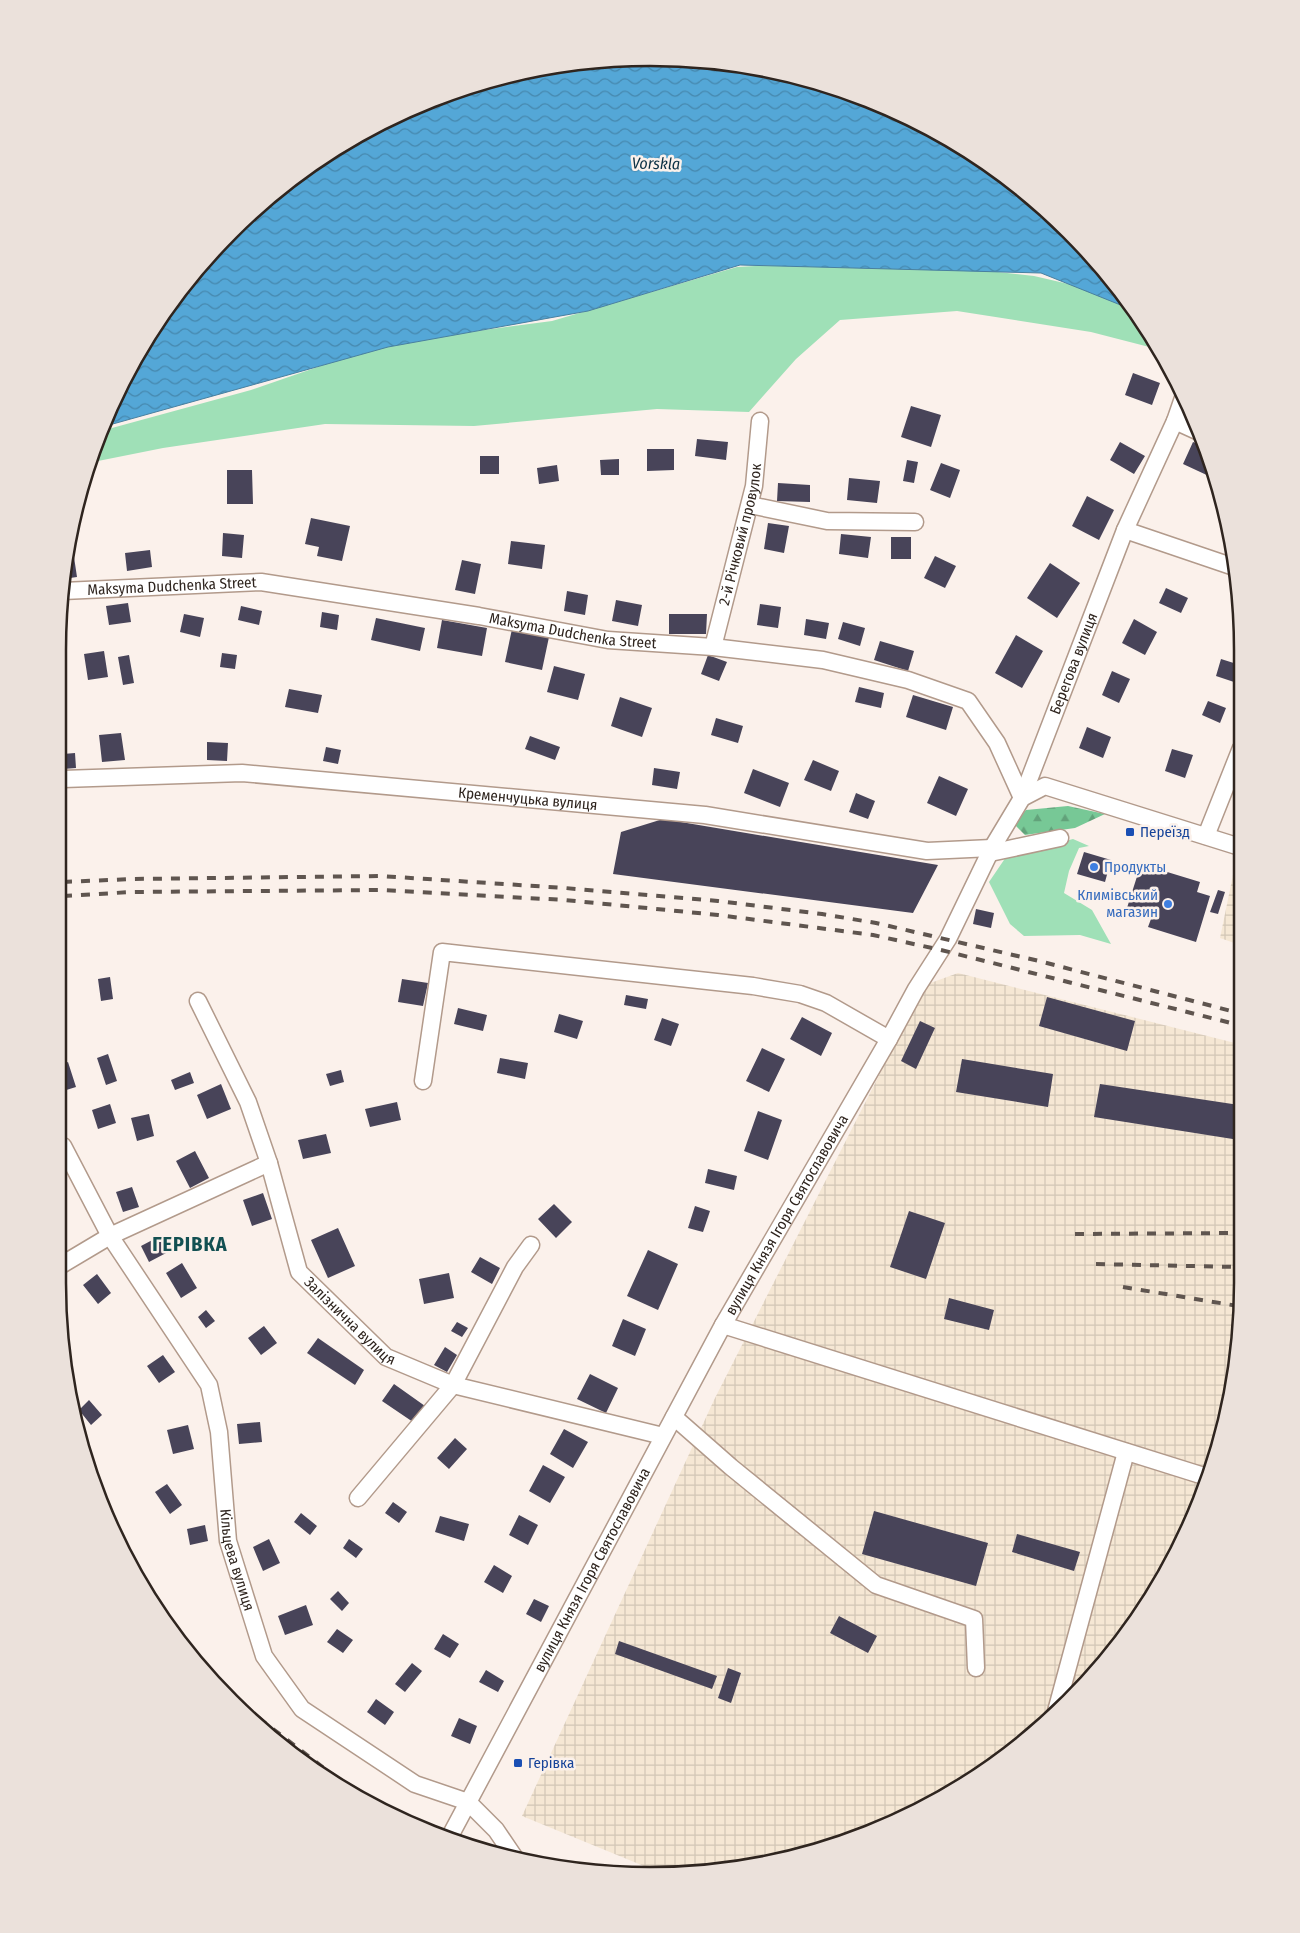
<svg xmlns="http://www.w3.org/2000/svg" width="1300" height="1933" font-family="'Fira Sans Condensed',sans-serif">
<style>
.industrial{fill:url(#industrial-grid)}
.green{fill:#9fe0b7}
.forest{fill:url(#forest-firs)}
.water{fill:url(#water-waves);stroke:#4980a0}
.building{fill:#484459}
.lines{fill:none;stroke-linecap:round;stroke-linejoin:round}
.minor-casing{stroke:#b29a8b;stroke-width:19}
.minor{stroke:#fff;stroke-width:16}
.rail{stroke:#5f554f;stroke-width:4;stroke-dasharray:9 9;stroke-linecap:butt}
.transit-dot{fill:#1a4fb4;stroke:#fbf1eb;stroke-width:2}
.shop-dot{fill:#3f7fe0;stroke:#fbf1eb;stroke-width:2}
.labels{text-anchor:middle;stroke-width:5;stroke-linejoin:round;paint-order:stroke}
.street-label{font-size:15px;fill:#2f251f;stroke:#fbf1eb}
.transit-label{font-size:15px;fill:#164399;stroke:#fbf1eb;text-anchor:start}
.shop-label{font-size:15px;fill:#366cbe;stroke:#fbf1eb;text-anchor:start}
.water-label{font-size:16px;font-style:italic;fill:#0a3044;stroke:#fbf1eb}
.district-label{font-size:20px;font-weight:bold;letter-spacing:1px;fill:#125052;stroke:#fbf1eb}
.rim{fill:none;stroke:#2f251f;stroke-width:2.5}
</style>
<defs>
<pattern id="industrial-grid" width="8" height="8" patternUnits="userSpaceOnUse" patternTransform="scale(1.25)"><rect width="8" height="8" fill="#f5e7d4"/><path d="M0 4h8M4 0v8" fill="none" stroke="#d2c6b6"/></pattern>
<pattern id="forest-firs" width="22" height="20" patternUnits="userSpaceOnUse" patternTransform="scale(1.25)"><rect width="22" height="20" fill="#77c896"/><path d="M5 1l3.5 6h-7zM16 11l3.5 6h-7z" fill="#62a27a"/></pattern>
<pattern id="water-waves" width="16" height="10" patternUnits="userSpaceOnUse" patternTransform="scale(1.25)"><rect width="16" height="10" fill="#54a7d7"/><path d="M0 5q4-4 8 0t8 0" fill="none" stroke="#4688ae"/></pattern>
</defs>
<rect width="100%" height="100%" fill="#fbf1eb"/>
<path class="industrial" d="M 1234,870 L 1240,871 L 1240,945 L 1220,938 Z
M 958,973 L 1239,1044 L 1237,1361 L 1222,1437 L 1182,1545 L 1095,1674 L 1040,1729 L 946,1796 L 876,1831 L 766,1864 L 656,1871 L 522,1816 L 714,1400 L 925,985 Z"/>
<path class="green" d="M 884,259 L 1034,276 L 1103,292 L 1128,303 L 1157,349 L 1091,332 L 957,311 L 840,320 L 796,359 L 749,412 L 657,409 L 474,426 L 325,424 L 163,448 L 88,463 L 101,431 L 251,390 L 387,343 L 552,321 L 737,267 Z
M 1073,839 L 1089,846 L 1079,848 L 1069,871 L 1064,893 L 1092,910 L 1111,944 L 1080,935 L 1024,936 L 1010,924 L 989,882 L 1006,857 Z"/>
<path class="forest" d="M 1068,806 L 1105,814 L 1075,828 L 1025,835 L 1014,824 L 1026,810 Z
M 1236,865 L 1240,865 L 1240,931 L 1233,928 Z"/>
<path class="water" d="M 612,59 L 728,63 L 841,89 L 946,137 L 1041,205 L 1120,290 L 1133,310 L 1041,273 L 740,265 L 588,311 L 388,347 L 102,427 L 118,388 L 205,259 L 290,180 L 388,118 L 497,78 Z"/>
<path class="building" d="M 1133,373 L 1160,383 L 1152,405 L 1125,395 Z
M 911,406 L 941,415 L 931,447 L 901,437 Z
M 697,439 L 728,442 L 726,460 L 695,456 Z
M 1120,442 L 1145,456 L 1134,474 L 1110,460 Z
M 1193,442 L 1203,446 L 1213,472 L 1211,477 L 1183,464 Z
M 647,449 L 674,449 L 674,470 L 647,471 Z
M 480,456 L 499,456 L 499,474 L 480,474 Z
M 619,459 L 619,475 L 601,475 L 600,460 Z
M 907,460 L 918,462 L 914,483 L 903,481 Z
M 941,463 L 960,470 L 950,498 L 930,490 Z
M 557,465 L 559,481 L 539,484 L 537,468 Z
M 227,470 L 252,470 L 253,504 L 227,504 Z
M 849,478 L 880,481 L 877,503 L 847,500 Z
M 778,483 L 810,485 L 810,502 L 777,501 Z
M 1087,496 L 1114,510 L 1099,540 L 1072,526 Z
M 311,518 L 350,526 L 342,561 L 317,556 L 319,547 L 305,544 Z
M 768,523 L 789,526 L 784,553 L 764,549 Z
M 223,533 L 244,535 L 242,558 L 222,556 Z
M 841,534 L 871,537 L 868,558 L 839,554 Z
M 891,537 L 911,537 L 911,559 L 891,559 Z
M 511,541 L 545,545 L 542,569 L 508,564 Z
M 150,550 L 152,567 L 127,571 L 125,553 Z
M 935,556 L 956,566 L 945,588 L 924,578 Z
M 74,557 L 77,577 L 63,579 L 66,558 Z
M 462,560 L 481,564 L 475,594 L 455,590 Z
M 1050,563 L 1080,583 L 1057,618 L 1027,598 Z
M 1166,588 L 1188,598 L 1181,613 L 1159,603 Z
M 567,591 L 588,595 L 585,615 L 564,611 Z
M 616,600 L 642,605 L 638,626 L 612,621 Z
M 128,603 L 131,622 L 109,625 L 106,606 Z
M 760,604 L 781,607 L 778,628 L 757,625 Z
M 241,606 L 262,611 L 259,625 L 238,620 Z
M 322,612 L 339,615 L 337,630 L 320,627 Z
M 184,614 L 204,618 L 200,637 L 180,632 Z
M 669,614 L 707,614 L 706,634 L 669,634 Z
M 376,618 L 425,628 L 420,651 L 371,640 Z
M 806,619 L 829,623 L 826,639 L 804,635 Z
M 1134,619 L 1157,632 L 1145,655 L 1122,643 Z
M 442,620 L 487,628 L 482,656 L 437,648 Z
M 843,622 L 865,628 L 860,646 L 838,639 Z
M 512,629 L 549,637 L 542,670 L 505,662 Z
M 1016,635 L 1043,651 L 1022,688 L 995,673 Z
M 880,641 L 914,651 L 908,671 L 874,660 Z
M 104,651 L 108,677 L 88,680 L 84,654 Z
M 222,653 L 237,655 L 235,669 L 220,667 Z
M 129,655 L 134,683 L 123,685 L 118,657 Z
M 708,655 L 727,662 L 719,681 L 701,674 Z
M 1221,659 L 1240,665 L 1234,682 L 1216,676 Z
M 554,666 L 585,674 L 578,700 L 547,692 Z
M 1112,671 L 1130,679 L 1119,703 L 1102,695 Z
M 859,687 L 884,693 L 881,708 L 855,702 Z
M 289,689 L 322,695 L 318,713 L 285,707 Z
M 913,695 L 953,707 L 946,730 L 906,717 Z
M 620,697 L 652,708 L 642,737 L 611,726 Z
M 1208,701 L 1226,708 L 1220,723 L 1202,715 Z
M 716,718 L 743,726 L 738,743 L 711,735 Z
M 1087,727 L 1111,737 L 1103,758 L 1079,748 Z
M 121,733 L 125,760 L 102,762 L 99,735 Z
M 530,736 L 560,747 L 555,760 L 525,749 Z
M 207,742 L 228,743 L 227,761 L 207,760 Z
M 326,747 L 341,750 L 338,764 L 323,761 Z
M 1172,749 L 1193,755 L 1185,778 L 1165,771 Z
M 75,753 L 76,768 L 63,769 L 63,754 Z
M 813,760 L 839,771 L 831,791 L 804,780 Z
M 654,768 L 680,772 L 677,789 L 652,785 Z
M 753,769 L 789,783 L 780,807 L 744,793 Z
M 939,776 L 968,789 L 956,816 L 927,803 Z
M 856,793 L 875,801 L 868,819 L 849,812 Z
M 663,819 L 938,865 L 913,913 L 613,874 L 621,832 Z
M 1084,852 L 1111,860 L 1105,882 L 1077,874 Z
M 1141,864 L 1200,882 L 1197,892 L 1210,896 L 1196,942 L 1148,927 L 1151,919 L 1126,911 Z
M 1218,890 L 1225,892 L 1218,914 L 1210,912 Z
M 976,909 L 994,913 L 991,928 L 973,924 Z
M 110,977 L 113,999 L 101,1001 L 98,979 Z
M 402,979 L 428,983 L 423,1006 L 398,1002 Z
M 626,995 L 648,999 L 646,1009 L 624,1005 Z
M 1047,997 L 1135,1021 L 1127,1051 L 1039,1026 Z
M 458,1008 L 487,1015 L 483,1031 L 454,1024 Z
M 559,1014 L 583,1021 L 577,1039 L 554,1032 Z
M 802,1017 L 832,1033 L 821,1056 L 790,1039 Z
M 662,1018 L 679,1024 L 671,1046 L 654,1040 Z
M 920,1021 L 935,1028 L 916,1069 L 901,1061 Z
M 762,1048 L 785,1059 L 769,1092 L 746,1081 Z
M 108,1054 L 117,1081 L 106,1085 L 97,1058 Z
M 500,1058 L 528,1063 L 525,1079 L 497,1073 Z
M 962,1059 L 1053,1074 L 1048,1107 L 956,1092 Z
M 68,1062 L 76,1087 L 63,1091 L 63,1064 Z
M 341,1070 L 344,1082 L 330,1086 L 326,1074 Z
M 190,1072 L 194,1083 L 175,1090 L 171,1080 Z
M 221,1084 L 231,1109 L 207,1119 L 197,1095 Z
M 1100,1084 L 1239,1105 L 1239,1140 L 1094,1117 Z
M 397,1102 L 401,1120 L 370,1127 L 365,1109 Z
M 110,1104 L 116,1123 L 98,1129 L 92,1110 Z
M 758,1111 L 782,1120 L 768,1160 L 744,1151 Z
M 149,1114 L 154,1136 L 137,1141 L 131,1118 Z
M 326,1134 L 331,1153 L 303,1159 L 298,1140 Z
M 195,1151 L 209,1178 L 190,1188 L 176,1161 Z
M 708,1169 L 737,1176 L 734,1190 L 705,1183 Z
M 132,1187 L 139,1207 L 123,1212 L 116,1192 Z
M 263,1193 L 272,1219 L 252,1226 L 243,1200 Z
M 554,1204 L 572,1222 L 556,1238 L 538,1219 Z
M 695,1206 L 710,1211 L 703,1232 L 688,1228 Z
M 909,1211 L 945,1223 L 926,1279 L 890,1267 Z
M 338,1228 L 355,1266 L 328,1278 L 311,1240 Z
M 160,1236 L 168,1252 L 149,1262 L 141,1246 Z
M 648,1250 L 678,1264 L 658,1310 L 627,1296 Z
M 480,1257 L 500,1268 L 492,1284 L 471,1272 Z
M 182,1263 L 197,1288 L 181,1298 L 166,1273 Z
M 449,1273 L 454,1298 L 424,1304 L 419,1279 Z
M 97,1274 L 111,1293 L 98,1304 L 83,1285 Z
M 949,1298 L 994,1310 L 989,1330 L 944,1319 Z
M 206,1310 L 215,1321 L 206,1328 L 198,1317 Z
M 623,1319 L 646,1329 L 635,1356 L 612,1346 Z
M 457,1322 L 468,1328 L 462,1337 L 451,1331 Z
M 264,1326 L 277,1343 L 261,1355 L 248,1338 Z
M 318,1338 L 364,1370 L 355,1385 L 307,1353 Z
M 445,1347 L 457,1355 L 447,1372 L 434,1365 Z
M 163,1355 L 175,1372 L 159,1383 L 147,1366 Z
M 590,1374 L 618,1388 L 606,1413 L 577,1399 Z
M 394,1384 L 425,1406 L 413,1422 L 382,1401 Z
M 89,1400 L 102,1415 L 91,1425 L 79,1410 Z
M 260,1422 L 262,1442 L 239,1444 L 237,1424 Z
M 188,1425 L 194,1449 L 173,1454 L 167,1430 Z
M 564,1429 L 588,1442 L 573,1468 L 550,1454 Z
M 455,1438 L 467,1449 L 449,1469 L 437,1458 Z
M 543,1465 L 565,1477 L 550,1503 L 529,1491 Z
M 167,1484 L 182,1505 L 170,1514 L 155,1492 Z
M 393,1502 L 407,1512 L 399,1523 L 385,1513 Z
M 874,1511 L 988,1543 L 976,1586 L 862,1554 Z
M 301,1513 L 317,1526 L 310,1535 L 294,1522 Z
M 519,1515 L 538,1525 L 528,1545 L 509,1535 Z
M 440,1516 L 469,1524 L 464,1541 L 435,1532 Z
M 205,1525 L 208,1541 L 190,1545 L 187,1529 Z
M 1017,1534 L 1080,1552 L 1074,1571 L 1012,1552 Z
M 269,1539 L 280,1563 L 263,1571 L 253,1547 Z
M 349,1539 L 363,1549 L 356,1558 L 343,1548 Z
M 494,1565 L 512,1576 L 503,1593 L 484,1582 Z
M 338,1591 L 349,1603 L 342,1611 L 330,1599 Z
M 534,1599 L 549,1606 L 541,1622 L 526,1614 Z
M 306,1605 L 313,1625 L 285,1635 L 278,1616 Z
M 839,1616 L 877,1636 L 868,1653 L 830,1633 Z
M 337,1629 L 353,1640 L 343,1653 L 327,1642 Z
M 443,1634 L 459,1644 L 450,1658 L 434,1649 Z
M 619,1641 L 717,1676 L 712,1689 L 615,1654 Z
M 412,1663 L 422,1671 L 405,1692 L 395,1684 Z
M 728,1668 L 741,1673 L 731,1703 L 718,1698 Z
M 486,1670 L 504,1681 L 498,1692 L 479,1682 Z
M 376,1699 L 394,1712 L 385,1725 L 367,1712 Z
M 459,1718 L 477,1726 L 470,1744 L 451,1736 Z
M 553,1859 L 573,1869 L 550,1866 Z"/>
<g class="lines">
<defs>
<g id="minor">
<path d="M 1175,421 L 1197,431"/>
<path d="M 750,505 L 827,521 L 915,522"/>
<path d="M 1125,530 L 1234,567"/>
<path id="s1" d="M 63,591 L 261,582 L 479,616 L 608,640 L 713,647 L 823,660 L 908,680 L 968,701 L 997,743 L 1022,798"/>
<path id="s2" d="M 713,647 L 754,486 L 760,421"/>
<path id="s3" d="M 63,779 L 242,773 L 705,815 L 927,851 L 992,848"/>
<path id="s4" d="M 1022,798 L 1125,530 L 1175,421 L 1184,395"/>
<path d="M 1206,836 L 1241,748"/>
<path d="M 990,853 L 1060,838"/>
<path id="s5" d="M 198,1001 L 248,1102 L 269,1163 L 299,1272 L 386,1357 L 453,1385 L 663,1436"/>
<path d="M 423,1081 L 442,952 L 753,986 L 800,994 L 826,1003 L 889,1039"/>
<path id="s6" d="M 63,1146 L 110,1236 L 209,1385 L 219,1432 L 228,1541 L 264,1656 L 302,1709 L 415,1784 L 468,1802 L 496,1830 L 515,1858"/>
<path d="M 63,1264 L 110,1236 L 269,1163"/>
<path d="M 723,1325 L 1207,1477"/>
<path d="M 674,1417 L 731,1467 L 876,1585 L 974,1619 L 976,1668"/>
<path d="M 358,1498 L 453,1385 L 515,1267 L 531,1245"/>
<path d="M 1055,1715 L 1126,1452"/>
<path id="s7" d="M 449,1838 L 723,1325 L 889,1039 L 916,989 L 948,939 L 992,848 L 1022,798 L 1045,786 L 1240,847"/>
</g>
</defs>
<use href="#minor" class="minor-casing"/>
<use href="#minor" class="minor"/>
<path class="rail" d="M 63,882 L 132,879 L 380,876 L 565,888 L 718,901 L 822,914 L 876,923 L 1039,961 L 1239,1013
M 63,896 L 132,892 L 380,890 L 565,900 L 718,915 L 873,935 L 941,950 L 1239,1025
M 1075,1234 L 1238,1233
M 1096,1264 L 1238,1267
M 1123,1287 L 1238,1306
M 205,1670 L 260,1719 L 351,1789"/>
</g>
<g class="transit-dot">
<rect x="1125" y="827" width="10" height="10" rx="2.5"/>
<rect x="513" y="1758" width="10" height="10" rx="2.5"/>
</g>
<g class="shop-dot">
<circle cx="1094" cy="867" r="5"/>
<circle cx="1168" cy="904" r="5"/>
</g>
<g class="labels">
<g class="street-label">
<text dy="5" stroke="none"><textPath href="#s2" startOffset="116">2-й Річковий провулок</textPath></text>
<text dy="5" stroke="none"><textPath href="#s1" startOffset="109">Maksyma Dudchenka Street</textPath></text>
<text dy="5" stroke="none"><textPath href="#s1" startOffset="514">Maksyma Dudchenka Street</textPath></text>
<text dy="5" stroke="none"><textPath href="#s4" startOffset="144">Берегова вулиця</textPath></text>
<text dy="5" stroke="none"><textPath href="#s3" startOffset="466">Кременчуцька вулиця</textPath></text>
<text dy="5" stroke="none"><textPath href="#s7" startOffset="709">вулиця Князя Ігоря Святославовича</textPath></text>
<text dy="5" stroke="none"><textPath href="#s5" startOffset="361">Залізнична вулиця</textPath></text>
<text dy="5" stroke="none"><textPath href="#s6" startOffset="458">Кільцева вулиця</textPath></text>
<text dy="5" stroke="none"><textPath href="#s7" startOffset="304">вулиця Князя Ігоря Святославовича</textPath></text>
</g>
<g class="transit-label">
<text x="1140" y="837">Переїзд</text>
<text x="528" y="1768">Герівка</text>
</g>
<g class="shop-label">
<text x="1104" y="872">Продукты</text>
<text x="1158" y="900" text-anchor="end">Климівський<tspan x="1158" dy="17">магазин</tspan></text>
</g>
<g class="water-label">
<text transform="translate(656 163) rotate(1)" y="6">Vorskla</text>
</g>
<g class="district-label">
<text x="190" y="1251">ГЕРІВКА</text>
</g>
</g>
<path d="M0 0H1300V1933H0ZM650 66H650A584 584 0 0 1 1234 650V1283A584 584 0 0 1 650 1867H650A584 584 0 0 1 66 1283V650A584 584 0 0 1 650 66Z" fill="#ebe1db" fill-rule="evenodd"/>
<path class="rim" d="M650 66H650A584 584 0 0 1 1234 650V1283A584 584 0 0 1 650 1867H650A584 584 0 0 1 66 1283V650A584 584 0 0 1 650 66Z"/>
</svg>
